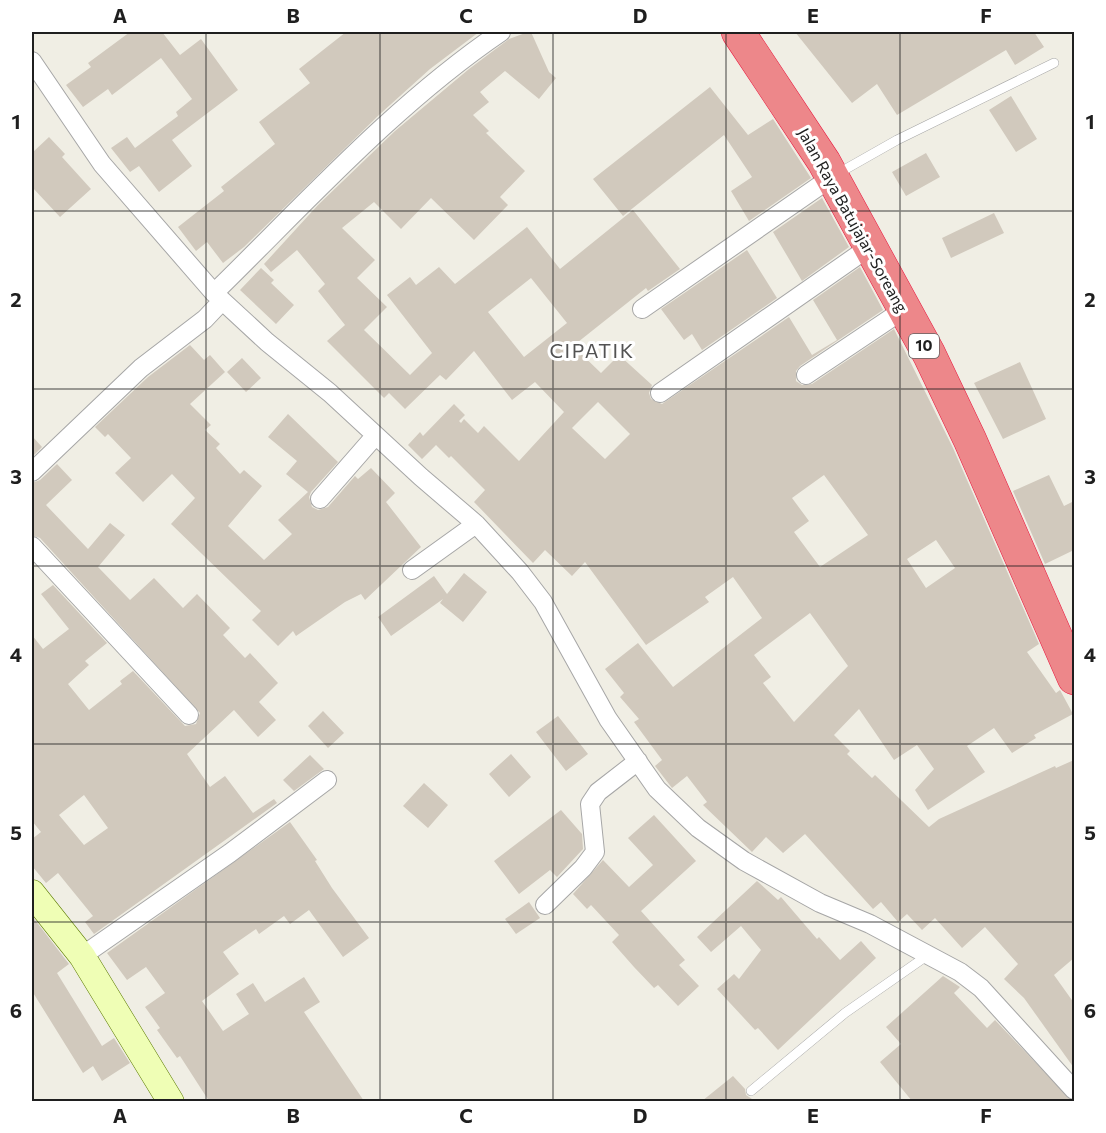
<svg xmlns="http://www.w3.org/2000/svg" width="1106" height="1133" font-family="Commissioner,sans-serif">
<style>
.building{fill:#d1c9bd;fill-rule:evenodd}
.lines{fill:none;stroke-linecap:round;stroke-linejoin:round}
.lane-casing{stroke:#a6a6a6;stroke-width:10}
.street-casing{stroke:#a6a6a6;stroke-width:20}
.secondary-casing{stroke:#5c7c00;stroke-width:27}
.highway-casing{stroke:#e8183f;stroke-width:34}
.lane{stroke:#fff;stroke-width:9}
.street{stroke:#fff;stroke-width:18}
.secondary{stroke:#effeb5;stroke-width:26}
.highway{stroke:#ed878a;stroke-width:33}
.grid{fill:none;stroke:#1f1f1f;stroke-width:1.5;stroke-opacity:0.55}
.labels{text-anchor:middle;stroke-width:6;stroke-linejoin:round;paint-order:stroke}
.shield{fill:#fff;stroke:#626262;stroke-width:1.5}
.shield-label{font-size:15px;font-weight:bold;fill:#1f1f1f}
.street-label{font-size:16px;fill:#1f1f1f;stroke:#fff}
.quarter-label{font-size:20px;letter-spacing:1.5px;fill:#525252;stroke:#fff}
.neatline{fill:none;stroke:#1f1f1f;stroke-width:2}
.grid-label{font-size:20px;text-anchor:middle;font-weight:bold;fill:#1f1f1f}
</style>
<rect width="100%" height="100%" fill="#f0eee4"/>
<path class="building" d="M 130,32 L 162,32 L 180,55 L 201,39 L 238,90 L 172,140 L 192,166 L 159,192 L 139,166 L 130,172 L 111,148 L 127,137 L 135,148 L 178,116 L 176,112 L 192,99 L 161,58 L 112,95 L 108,89 L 83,107 L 66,85 L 91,67 L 88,63 Z
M 346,32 L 479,32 L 430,69 L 380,114 L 244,247 L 223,263 L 207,242 L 196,251 L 178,227 L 224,191 L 221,187 L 275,144 L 259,122 L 310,83 L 299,69 Z
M 528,32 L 531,32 L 549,72 L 556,78 L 539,99 L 505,71 L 480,92 L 489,102 L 473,115 L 489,131 L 486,133 L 525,171 L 500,197 L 508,205 L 474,240 L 431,198 L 401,229 L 374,202 L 342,228 L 375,260 L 357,278 L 387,307 L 364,330 L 410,375 L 432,353 L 387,295 L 410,277 L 416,285 L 439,267 L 455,284 L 527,227 L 560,269 L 633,210 L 680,269 L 648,291 L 646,288 L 573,346 L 601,373 L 619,355 L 652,385 L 649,393 L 651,399 L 662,404 L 789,317 L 812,355 L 837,340 L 813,300 L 860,267 L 883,310 L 800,366 L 796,371 L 796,381 L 802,385 L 812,384 L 894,329 L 953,448 L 1039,644 L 1027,652 L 1056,693 L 1060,690 L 1073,714 L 1034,735 L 1036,738 L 1012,753 L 994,728 L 967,746 L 985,772 L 928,810 L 915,790 L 934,769 L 917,745 L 894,760 L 859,709 L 834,735 L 850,751 L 847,754 L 872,778 L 875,775 L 929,827 L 939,819 L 1055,766 L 1056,768 L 1074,760 L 1074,958 L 1054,975 L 1074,1003 L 1074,1068 L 1024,998 L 1004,979 L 1018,964 L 985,927 L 962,948 L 935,918 L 922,930 L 907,914 L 898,922 L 881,902 L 873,909 L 805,834 L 783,853 L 766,837 L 752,852 L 703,805 L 707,802 L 687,776 L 672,788 L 655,766 L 662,760 L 634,722 L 639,719 L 620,697 L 624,693 L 605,669 L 638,643 L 673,687 L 762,618 L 733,577 L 705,597 L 709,602 L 646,645 L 585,562 L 572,576 L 545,550 L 533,563 L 474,502 L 485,490 L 451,456 L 449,458 L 436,445 L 422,459 L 408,445 L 420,432 L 423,436 L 454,404 L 465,415 L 459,421 L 461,423 L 464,419 L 478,433 L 484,426 L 519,461 L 564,412 L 535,382 L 512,400 L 474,351 L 446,380 L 440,375 L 405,409 L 389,393 L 384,398 L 327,341 L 345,325 L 318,291 L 325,284 L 297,250 L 271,272 L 264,264 L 318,205 L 395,131 L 469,69 L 509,39 ZM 531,278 L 567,323 L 524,357 L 488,312 ZM 598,402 L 630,434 L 605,459 L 572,428 ZM 824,475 L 868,535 L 820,567 L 794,532 L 809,521 L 792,498 ZM 936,540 L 955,568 L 926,588 L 907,559 ZM 810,613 L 848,666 L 794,722 L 763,683 L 771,677 L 754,655 Z
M 795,32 L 1034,32 L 1044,47 L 1015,65 L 1006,50 L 897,115 L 877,84 L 852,103 Z
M 710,87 L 748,135 L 773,119 L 811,178 L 749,221 L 731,191 L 752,177 L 724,135 L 623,216 L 593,179 Z
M 1011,96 L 1037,139 L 1016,152 L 989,110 Z
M 49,137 L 65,154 L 62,157 L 91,189 L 60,217 L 32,187 L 32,153 Z
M 926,153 L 940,177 L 906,196 L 892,172 Z
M 822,198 L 849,247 L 802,281 L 773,232 Z
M 994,213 L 1004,233 L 951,258 L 942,238 Z
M 747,250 L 777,298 L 702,350 L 692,334 L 684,340 L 661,309 Z
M 261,268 L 274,280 L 271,283 L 294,305 L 276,324 L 240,290 Z
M 190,345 L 204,360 L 210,355 L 225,372 L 190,404 L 211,425 L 205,430 L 220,444 L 216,448 L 240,474 L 244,470 L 262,486 L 228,526 L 264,560 L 292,534 L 278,520 L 308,492 L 286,474 L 297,461 L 268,437 L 288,414 L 338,462 L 311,492 L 309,497 L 312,507 L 318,510 L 328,507 L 355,476 L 358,479 L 371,468 L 395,493 L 386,502 L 421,547 L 365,600 L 361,594 L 345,602 L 296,636 L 293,631 L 278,646 L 252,620 L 261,611 L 171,524 L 195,498 L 172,474 L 143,502 L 115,473 L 131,458 L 108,434 L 105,437 L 95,427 L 148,377 Z
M 242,358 L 261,378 L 246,392 L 227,372 Z
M 1020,362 L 1046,419 L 1003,439 L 974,383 Z
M 32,436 L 42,447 L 32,457 Z
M 57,464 L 72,480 L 46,505 L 88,549 L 110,523 L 125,535 L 98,567 L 130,600 L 154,578 L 183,608 L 197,594 L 230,628 L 223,635 L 245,658 L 250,653 L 278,683 L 259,702 L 276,720 L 258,737 L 234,710 L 187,754 L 210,787 L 225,776 L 253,813 L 274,799 L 277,803 L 94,934 L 85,922 L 93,916 L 58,873 L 46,883 L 32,866 L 32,839 L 41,832 L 32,821 L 32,635 L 43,649 L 69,629 L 41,594 L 53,585 L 107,643 L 85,661 L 89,665 L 68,684 L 89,710 L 122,684 L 120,681 L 133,671 L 185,726 L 196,724 L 200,713 L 40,538 L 32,535 L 32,483 L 40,480 ZM 84,795 L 108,828 L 84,845 L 59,815 Z
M 1049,475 L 1064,506 L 1074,501 L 1074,550 L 1045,564 L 1013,491 Z
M 464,573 L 487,592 L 463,622 L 440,603 L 443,599 L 391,636 L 378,617 L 434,576 L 447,594 Z
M 323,711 L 344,733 L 328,748 L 308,726 Z
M 558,716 L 588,754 L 566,771 L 536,732 Z
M 511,754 L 531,777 L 509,797 L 489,774 Z
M 310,755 L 324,769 L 294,791 L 283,780 Z
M 424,783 L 448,805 L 428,828 L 403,806 Z
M 561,810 L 582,834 L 583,849 L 557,877 L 550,870 L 519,894 L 494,861 Z
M 654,815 L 696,861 L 641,911 L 685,960 L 679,965 L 699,986 L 678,1006 L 658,985 L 654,988 L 634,967 L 612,942 L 619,935 L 591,905 L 587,909 L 573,894 L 603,860 L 629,887 L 653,865 L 628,838 Z
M 290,822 L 317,860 L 315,861 L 332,888 L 369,938 L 343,957 L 309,910 L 290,924 L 284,916 L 259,934 L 256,929 L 223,952 L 239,974 L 202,1001 L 223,1031 L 249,1014 L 236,994 L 253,983 L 265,1002 L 304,977 L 320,1002 L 304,1012 L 364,1101 L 209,1101 L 180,1056 L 177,1058 L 157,1030 L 160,1028 L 145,1007 L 165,993 L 146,967 L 127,980 L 107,953 Z
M 757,881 L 778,900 L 781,897 L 817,939 L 819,937 L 840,960 L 861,941 L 876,958 L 778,1050 L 758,1028 L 755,1030 L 717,989 L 734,974 L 739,979 L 761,950 L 741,926 L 711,952 L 697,937 Z
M 529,902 L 540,918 L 516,934 L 505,919 Z
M 32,916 L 69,964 L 57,973 L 102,1046 L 114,1038 L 130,1063 L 102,1081 L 93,1066 L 83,1073 L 32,991 Z
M 943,976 L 960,987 L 954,993 L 987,1028 L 995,1020 L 1072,1101 L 912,1101 L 880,1062 L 901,1044 L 886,1027 Z
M 733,1076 L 745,1089 L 746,1095 L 755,1101 L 702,1101 Z"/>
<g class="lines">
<defs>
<path id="lane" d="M 837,174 L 897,140 L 1054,63
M 751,1091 L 845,1013 L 928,955"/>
<path id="street" d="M 32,61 L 102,164 L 214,293 L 267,342 L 330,393 L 421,477 L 476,524 L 520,572 L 543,602 L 608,719 L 657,789 L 698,828 L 744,861 L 820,903 L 870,924 L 960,972 L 981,988 L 1074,1090
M 214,293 C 306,203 395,104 501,32
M 642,309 L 832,177
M 806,375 L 903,310
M 660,393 L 871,246
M 32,472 L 141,368 L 205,319 L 222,301
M 320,499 L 375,436
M 32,546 L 189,715
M 412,570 L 476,524
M 545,905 L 583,868 L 595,852 L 590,804 L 598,792 L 638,761
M 82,956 L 230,853 L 327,780"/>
<path id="secondary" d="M 32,893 L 82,956 L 171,1102"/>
<path id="highway" d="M 738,32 L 824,162 L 929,354 L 970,440 L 1074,678"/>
</defs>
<use href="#lane" class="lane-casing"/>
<use href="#street" class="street-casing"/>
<use href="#secondary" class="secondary-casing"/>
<use href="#highway" class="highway-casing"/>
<use href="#lane" class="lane"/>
<use href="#street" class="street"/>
<use href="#secondary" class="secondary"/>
<use href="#highway" class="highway"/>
</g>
<path class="grid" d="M 206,32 L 206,1102M 380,32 L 380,1102M 553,32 L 553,1102M 726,32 L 726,1102M 900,32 L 900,1102M 32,211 L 1074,211M 32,389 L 1074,389M 32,566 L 1074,566M 32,744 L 1074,744M 32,922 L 1074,922"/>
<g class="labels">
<rect class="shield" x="909" y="334" width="30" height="24" rx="4.5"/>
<g class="shield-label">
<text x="924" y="351">10</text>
</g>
<g class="street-label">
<text transform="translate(853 220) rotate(61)" y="6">Jalan Raya Batujajar-Soreang</text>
</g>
<g class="quarter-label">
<text x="592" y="358">CIPATIK</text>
</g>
</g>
<rect width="1106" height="1133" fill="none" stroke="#ffffff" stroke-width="66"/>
<rect x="33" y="33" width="1040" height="1067" class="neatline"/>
<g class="grid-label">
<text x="120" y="23">A</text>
<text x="293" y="23">B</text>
<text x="466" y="23">C</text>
<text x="640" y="23">D</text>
<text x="813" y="23">E</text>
<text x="986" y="23">F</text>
<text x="16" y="129">1</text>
<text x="1090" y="129">1</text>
<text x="16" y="307">2</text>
<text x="1090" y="307">2</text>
<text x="16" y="484">3</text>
<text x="1090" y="484">3</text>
<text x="16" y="662">4</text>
<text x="1090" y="662">4</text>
<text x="16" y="840">5</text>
<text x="1090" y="840">5</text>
<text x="16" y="1018">6</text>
<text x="1090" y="1018">6</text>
<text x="120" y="1123">A</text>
<text x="293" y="1123">B</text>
<text x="466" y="1123">C</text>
<text x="640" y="1123">D</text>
<text x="813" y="1123">E</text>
<text x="986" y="1123">F</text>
</g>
</svg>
